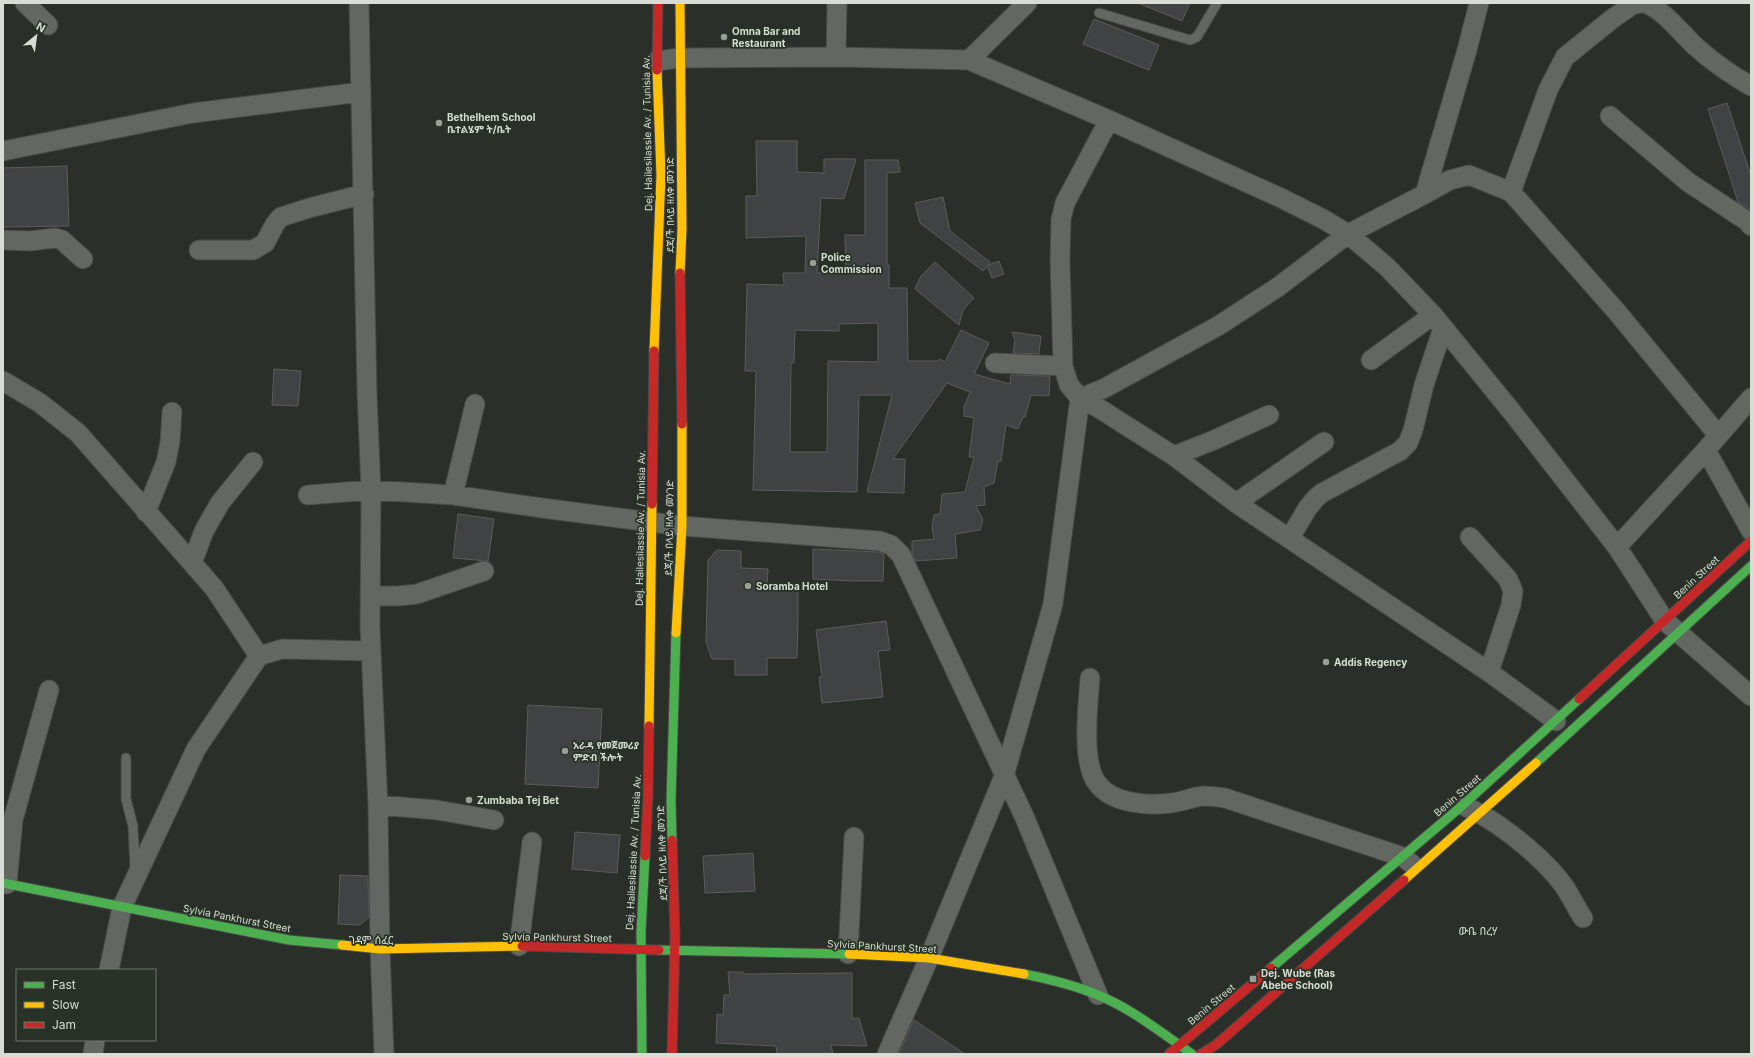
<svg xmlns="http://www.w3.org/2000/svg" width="1754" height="1057" font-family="Inter,'Noto Sans Ethiopic',sans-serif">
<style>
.building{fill:#414243;stroke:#5b5d5d;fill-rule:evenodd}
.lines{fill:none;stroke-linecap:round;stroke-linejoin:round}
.lane-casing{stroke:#464a45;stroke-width:11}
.street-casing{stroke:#464a45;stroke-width:21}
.fast-casing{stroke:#464a45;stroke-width:11}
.slow-casing{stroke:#464a45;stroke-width:11}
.jam-casing{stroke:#464a45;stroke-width:11}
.lane{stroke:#636762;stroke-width:9}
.street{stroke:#636762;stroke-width:19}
.fast{stroke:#4caf50;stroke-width:9}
.slow{stroke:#ffc107;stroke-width:9}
.jam{stroke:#c62828;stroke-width:9}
.poi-dot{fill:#9aa099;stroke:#293226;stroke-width:1.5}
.labels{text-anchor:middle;stroke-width:3.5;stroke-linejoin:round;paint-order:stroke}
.poi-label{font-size:10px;font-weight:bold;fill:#d7ddd5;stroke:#293226;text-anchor:start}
.street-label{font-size:10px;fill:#d7ddd5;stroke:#293226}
.neighbourhood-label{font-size:11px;fill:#d7ddd5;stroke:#293226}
</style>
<rect width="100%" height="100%" fill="#2a2f29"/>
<path class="building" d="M 1138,3 L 1190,3 L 1182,21 Z
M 1094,19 L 1159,45 L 1149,70 L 1083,44 Z
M 1727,103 L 1751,176 L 1751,210 L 1738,202 L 1708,109 Z
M 756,141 L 797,141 L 797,172 L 824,173 L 824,159 L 856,159 L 844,199 L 821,198 L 817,273 L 846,273 L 845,235 L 865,235 L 865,160 L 898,160 L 900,172 L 887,173 L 887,265 L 889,265 L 889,288 L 907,288 L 908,361 L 937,361 L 939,359 L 945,362 L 961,330 L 989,343 L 974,374 L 1010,384 L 1011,375 L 1050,376 L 1049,396 L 1031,395 L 1025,417 L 1023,417 L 1018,429 L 1006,425 L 1001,461 L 998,461 L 994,483 L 984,487 L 985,505 L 976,506 L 983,520 L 980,530 L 955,534 L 957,558 L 916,561 L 912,553 L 912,541 L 934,539 L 932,527 L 934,515 L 940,514 L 942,494 L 965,492 L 974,457 L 969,457 L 974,418 L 964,416 L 964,407 L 970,392 L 947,383 L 893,459 L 905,459 L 904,493 L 867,492 L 892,395 L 859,395 L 857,492 L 753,490 L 756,371 L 745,371 L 747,284 L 784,285 L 783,273 L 805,273 L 806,236 L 746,238 L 746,196 L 757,196 ZM 878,323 L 878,362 L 828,361 L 827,452 L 790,452 L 791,363 L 794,363 L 795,330 L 839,331 L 839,324 Z
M 67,166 L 69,226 L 3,227 L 3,168 Z
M 943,197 L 950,231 L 990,262 L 988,265 L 999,261 L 1004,274 L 992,278 L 987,266 L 983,271 L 920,223 L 915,203 Z
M 935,262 L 974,298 L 963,310 L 959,325 L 915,289 L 921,276 Z
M 1012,332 L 1041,336 L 1039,354 L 1013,353 L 1015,340 Z
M 274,369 L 301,371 L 298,406 L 272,405 Z
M 458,514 L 494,519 L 488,561 L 453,558 Z
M 813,549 L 878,552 L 884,554 L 883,581 L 853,581 L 813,579 Z
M 717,550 L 741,551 L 741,568 L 768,569 L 767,586 L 798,588 L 798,617 L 797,658 L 767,658 L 767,675 L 735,675 L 735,659 L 712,659 L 706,642 L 708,560 Z
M 886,621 L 890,650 L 878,651 L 883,697 L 822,703 L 819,677 L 822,677 L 816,630 Z
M 528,705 L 602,709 L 598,788 L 525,784 Z
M 575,832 L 620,835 L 617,873 L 572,869 Z
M 753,853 L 755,891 L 705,893 L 703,856 Z
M 340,875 L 368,876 L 369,917 L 360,925 L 338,924 Z
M 728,972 L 743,972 L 743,974 L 852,973 L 852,1019 L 859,1018 L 867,1046 L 831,1045 L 833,1054 L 777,1054 L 776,1046 L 716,1043 L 717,1014 L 723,1015 L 724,995 L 730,995 Z
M 914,1020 L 965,1054 L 899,1054 Z"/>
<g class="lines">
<defs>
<path id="lane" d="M 1099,13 L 1190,40 L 1197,37 L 1217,3
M 126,758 L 126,799 L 133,826 L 135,870"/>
<path id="street" d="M 25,3 L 48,25
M 359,3 L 367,393 L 371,490 L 370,628 L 378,805 L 380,949 L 384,1054
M 1645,3 C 1665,11 1680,32 1696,47 C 1713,62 1731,75 1751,86
M 836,57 L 837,3
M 969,60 L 1027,3
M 657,61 L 679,58 L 836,57 L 969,60 L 1109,120 L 1281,198 L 1323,219 L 1348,234 L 1387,267 L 1433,315 L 1512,412 L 1617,547 L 1665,621 L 1751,696
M 1610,116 L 1688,182 L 1747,221 L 1751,226
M 1109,120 L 1065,203 L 1061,219 L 1060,260 L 1063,366 L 1069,385 L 1080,398 L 1097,407 L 1174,456 L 1236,503 L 1489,672 L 1556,721
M 3,151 L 193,113 L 361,92
M 1511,192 L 1548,90 L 1565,57 L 1612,19 L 1632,5 L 1640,3
M 1425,194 L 1450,180 L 1469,175 L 1511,192 L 1617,312 L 1718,435
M 3,240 L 30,241 L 55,238 L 62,240 L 83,259
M 199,250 L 253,250 L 265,243 L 275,224 L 281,217 L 309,208 L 364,194
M 1371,360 L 1433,315
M 995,363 L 1063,366
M 3,381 L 40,403 L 78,433 L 214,588 L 259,656
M 1080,398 L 1103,389 L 1218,326 L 1278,287 L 1348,234 L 1425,194 L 1467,50 L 1479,3
M 1706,450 L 1751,531
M 1174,456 L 1214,440 L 1269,415
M 308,495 L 371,490 L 453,495 L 542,508 L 682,526 L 880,541 L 891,545 L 901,555 L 1024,816 L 1098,995
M 453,495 L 475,404
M 1236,503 L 1324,442
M 146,512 L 166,462 L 170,442 L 172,412
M 1470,537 L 1508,579 L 1513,591 L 1511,605 L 1489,672
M 1290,538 L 1307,509 L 1316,498 L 1322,493 L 1400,451 L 1408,443 L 1413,430 L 1424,385 L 1443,328
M 1617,547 L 1706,450 L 1751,398
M 192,563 L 204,531 L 220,503 L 253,462
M 370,596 L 398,596 L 417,594 L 484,571
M 1090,678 C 1088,705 1081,762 1097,783 C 1112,804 1148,806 1171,803 C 1182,802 1192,797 1203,796 C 1210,796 1218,797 1225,798 L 1403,857 L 1412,864
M 378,805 L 437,810 L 494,820
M 1466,807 C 1497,820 1544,858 1564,886 C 1571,896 1576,908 1583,918
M 7,884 L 13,820 L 49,690
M 519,946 L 532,842
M 848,954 L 854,837
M 109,970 L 122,907 L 196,749 L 259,656 L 282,649 L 371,651
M 93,1054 L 95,1040
M 887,1054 L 929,958 L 1004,776 L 1053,604 L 1080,398"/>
<path id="fast" d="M 1536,763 L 1751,566
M 672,840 L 671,801 L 676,633
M 3,883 L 289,940 L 342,945
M 659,950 L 849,954
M 1271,968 L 1463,805 L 1579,699
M 1024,974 C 1049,979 1074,985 1098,995 C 1132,1009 1162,1033 1192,1054
M 642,1054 L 641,932 L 645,856"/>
<path id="slow" d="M 680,3 L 682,229 L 680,273
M 654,351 L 661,175 L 657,70
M 676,633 L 682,526 L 682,424
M 649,726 L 652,504
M 1404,880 L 1536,763
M 342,945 L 380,949 L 522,946
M 849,954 L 929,958 L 1024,974"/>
<path id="jam" d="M 657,70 L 658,3
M 680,273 L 682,424
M 652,504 L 654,351
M 1579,699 L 1751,541
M 645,856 L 648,796 L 649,726
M 522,946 L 659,950
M 672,1054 L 675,935 L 672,840
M 1169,1054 L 1271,968
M 1201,1054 L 1217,1044 L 1404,880"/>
</defs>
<use href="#lane" class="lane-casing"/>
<use href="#street" class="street-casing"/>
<use href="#fast" class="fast-casing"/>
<use href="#slow" class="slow-casing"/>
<use href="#jam" class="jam-casing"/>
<use href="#lane" class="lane"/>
<use href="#street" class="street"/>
<use href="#fast" class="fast"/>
<use href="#slow" class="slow"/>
<use href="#jam" class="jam"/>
</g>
<g class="poi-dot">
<circle cx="724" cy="37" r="4"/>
<circle cx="439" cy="123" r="4"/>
<circle cx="813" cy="263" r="4"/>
<circle cx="748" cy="586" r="4"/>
<circle cx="1326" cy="662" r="4"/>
<circle cx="565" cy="751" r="4"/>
<circle cx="469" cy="800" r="4"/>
<rect x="1249" y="975" width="8" height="8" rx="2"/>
</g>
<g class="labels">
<g class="poi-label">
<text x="732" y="35">Omna Bar and<tspan x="732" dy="12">Restaurant</tspan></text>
<text x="447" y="121">Bethelhem School<tspan x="447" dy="12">ቤተልሄም ት/ቤት</tspan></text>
<text x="821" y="261">Police<tspan x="821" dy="12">Commission</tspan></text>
<text x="756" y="590">Soramba Hotel</text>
<text x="1334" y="666">Addis Regency</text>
<text x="573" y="749">አራዳ የመጀመሪያ<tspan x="573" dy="12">ምድብ ችሎት</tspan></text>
<text x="477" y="804">Zumbaba Tej Bet</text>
<text x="1261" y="977">Dej. Wube (Ras<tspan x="1261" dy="12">Abebe School)</tspan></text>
</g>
<g class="street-label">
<text transform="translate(647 133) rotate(-91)" y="4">Dej. Hailesilassie Av. / Tunisia Av.</text>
<text transform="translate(670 205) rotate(-90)" y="4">ደጃ/ች በላይ ዘለቀ መንገድ</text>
<text transform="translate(640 528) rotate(-89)" y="4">Dej. Hailesilassie Av. / Tunisia Av.</text>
<text transform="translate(669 528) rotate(-89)" y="4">ደጃ/ች በላይ ዘለቀ መንገድ</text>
<text transform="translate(1696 577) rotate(-43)" y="4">Benin Street</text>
<text transform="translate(1457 795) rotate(-41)" y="4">Benin Street</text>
<text transform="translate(633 852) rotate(-87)" y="4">Dej. Hailesilassie Av. / Tunisia Av.</text>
<text transform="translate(662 853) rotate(-92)" y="4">ደጃ/ች በላይ ዘለቀ መንገድ</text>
<text transform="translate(237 918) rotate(11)" y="4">Sylvia Pankhurst Street</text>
<text transform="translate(557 937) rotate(1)" y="4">Sylvia Pankhurst Street</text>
<text transform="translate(882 946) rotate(3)" y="4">Sylvia Pankhurst Street</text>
<text transform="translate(1211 1004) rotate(-40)" y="4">Benin Street</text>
</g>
<g class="neighbourhood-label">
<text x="1478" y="935">ውቤ በረሃ</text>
<text x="371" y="944">ገዳም ሰፈር</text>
</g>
</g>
<rect width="1754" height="1057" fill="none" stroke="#d7ddd5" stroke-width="8"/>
<rect x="16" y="969" width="140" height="72" fill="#293226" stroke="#6f766c"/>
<rect x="24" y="982" width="20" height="6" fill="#4caf50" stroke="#6f766c"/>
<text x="52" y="989" font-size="12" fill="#d7ddd5">Fast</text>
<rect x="24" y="1002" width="20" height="6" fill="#ffc107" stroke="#6f766c"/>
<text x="52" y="1009" font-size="12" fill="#d7ddd5">Slow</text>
<rect x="24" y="1022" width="20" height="6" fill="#c62828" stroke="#6f766c"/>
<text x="52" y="1029" font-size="12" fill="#d7ddd5">Jam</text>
<g transform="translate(36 36) rotate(29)" stroke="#293226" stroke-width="3" paint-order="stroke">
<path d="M0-3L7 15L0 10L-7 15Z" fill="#d7ddd5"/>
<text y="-6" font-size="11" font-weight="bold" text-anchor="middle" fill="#d7ddd5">N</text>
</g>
</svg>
